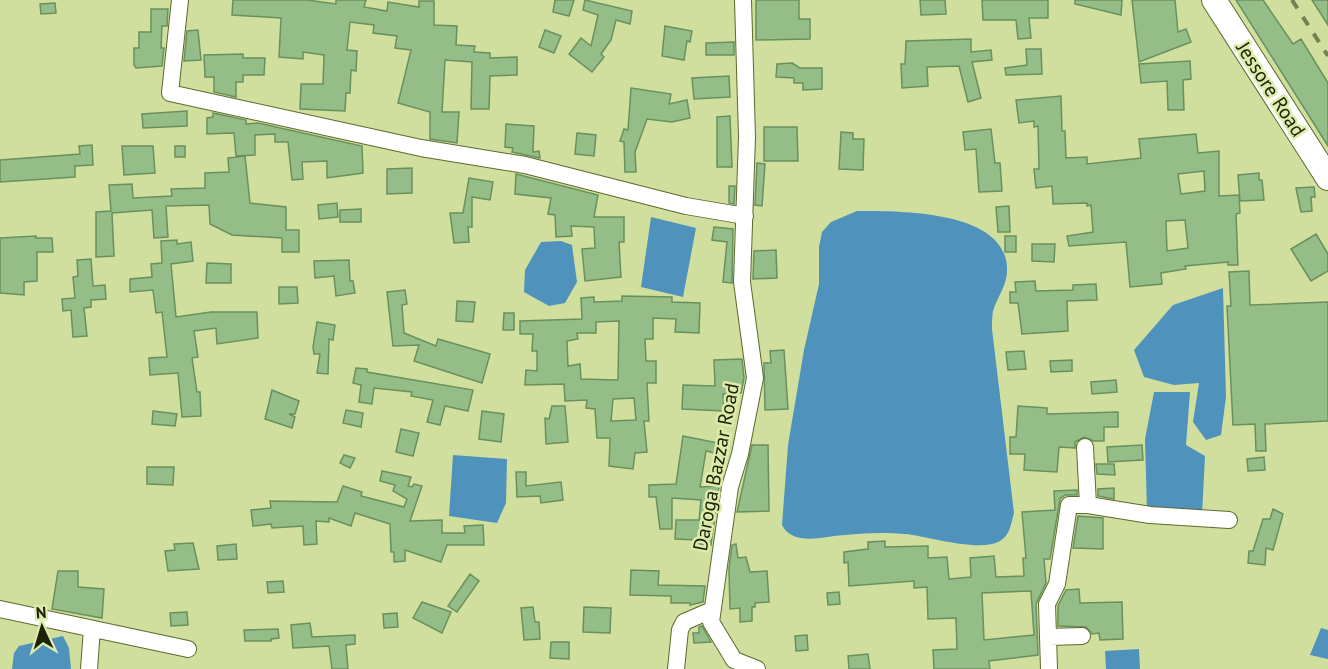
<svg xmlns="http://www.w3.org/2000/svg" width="1328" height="669" font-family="'PT Sans',sans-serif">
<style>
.water{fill:#4f93bd}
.building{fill:#94bd88;stroke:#69905d;stroke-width:1.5;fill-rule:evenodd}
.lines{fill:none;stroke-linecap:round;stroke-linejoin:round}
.minor-casing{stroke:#5d692c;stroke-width:18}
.highway-casing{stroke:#5d692c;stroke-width:26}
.minor{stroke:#fff;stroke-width:16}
.highway{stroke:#fff;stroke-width:24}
.rail{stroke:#757f52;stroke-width:4;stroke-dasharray:10 10;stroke-linecap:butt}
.labels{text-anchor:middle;stroke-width:5;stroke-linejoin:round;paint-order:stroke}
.street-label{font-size:20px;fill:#1d2208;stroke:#ddecab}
</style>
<rect width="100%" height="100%" fill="#d0df9e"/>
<path class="water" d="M 857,211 C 899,211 1004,210 1007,267 C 1008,285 998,295 993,311 C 992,316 992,323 992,329 L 1014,513 C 1011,524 1010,535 1000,541 C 979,553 928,536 905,534 C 885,532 865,533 845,535 C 825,536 793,547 782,525 L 788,445 L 804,350 L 819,284 L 819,247 L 822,232 L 831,222 Z
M 651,217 L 696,228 L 683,297 L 641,287 Z
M 561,241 L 572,245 L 577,282 L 565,303 L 549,306 L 524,292 L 525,270 L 541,242 Z
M 1223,288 L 1226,397 L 1221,435 L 1206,440 L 1193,422 L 1199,383 L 1174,385 L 1144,377 L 1134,350 L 1173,305 Z
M 1154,392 L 1190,392 L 1186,445 L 1205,456 L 1202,515 L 1147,512 L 1145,439 Z
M 453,455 L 507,459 L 506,503 L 497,523 L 449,516 Z
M 1321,628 L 1328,630 L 1328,659 L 1310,655 Z
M 63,636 L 69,648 L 71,669 L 12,669 L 14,653 L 19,646 Z
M 1139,649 L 1140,669 L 1106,669 L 1105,651 Z"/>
<path class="building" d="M 233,0 L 307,0 L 336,4 L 336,0 L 366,0 L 364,7 L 387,11 L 388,2 L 419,7 L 419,1 L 434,1 L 434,25 L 457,26 L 456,45 L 475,46 L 474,52 L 490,53 L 490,58 L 517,57 L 517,75 L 490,76 L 489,109 L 471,109 L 472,62 L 445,60 L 442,112 L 459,112 L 457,143 L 430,139 L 430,112 L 398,103 L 411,50 L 395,48 L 397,36 L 373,33 L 374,25 L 350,22 L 347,50 L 357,51 L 356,71 L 351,70 L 350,93 L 346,93 L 345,111 L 300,109 L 301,84 L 323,84 L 324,55 L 303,52 L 303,59 L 279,57 L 281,18 L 232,15 Z
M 555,0 L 574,0 L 569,16 L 553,12 Z
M 585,0 L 632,11 L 630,24 L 616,20 L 611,40 L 601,54 L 604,57 L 592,72 L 569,54 L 581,38 L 591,46 L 598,15 L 583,10 Z
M 756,0 L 799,0 L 799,19 L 810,19 L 810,39 L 756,40 Z
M 920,0 L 945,0 L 946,14 L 921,15 Z
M 982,0 L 1048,0 L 1048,18 L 1029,18 L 1031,38 L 1018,39 L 1016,20 L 983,20 Z
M 1075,0 L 1122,0 L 1121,15 L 1075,4 Z
M 1132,0 L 1175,0 L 1178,32 L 1186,29 L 1191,42 L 1139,62 Z
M 1236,0 L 1263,0 L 1293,44 L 1301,39 L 1328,83 L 1328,146 Z
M 1312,0 L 1328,0 L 1328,25 Z
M 55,3 L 56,13 L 41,14 L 40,4 Z
M 151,9 L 168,9 L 167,26 L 162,26 L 161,48 L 164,48 L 162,66 L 136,68 L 134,65 L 134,48 L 139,48 L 139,32 L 151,32 Z
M 665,26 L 692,31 L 690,42 L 687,41 L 684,60 L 662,56 Z
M 198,30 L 201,60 L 184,61 L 187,31 Z
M 545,30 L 561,36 L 554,53 L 539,47 Z
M 971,39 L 971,52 L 991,50 L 992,60 L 972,62 L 981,98 L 968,102 L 959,66 L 927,67 L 928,86 L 902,88 L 901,64 L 905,64 L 906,41 Z
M 734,42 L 734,55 L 706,55 L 706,43 Z
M 1026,49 L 1041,49 L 1042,74 L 1006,75 L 1005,68 L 1027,65 Z
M 243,54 L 243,58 L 265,58 L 264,75 L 243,75 L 243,82 L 236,82 L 236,97 L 214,92 L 214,77 L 205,77 L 204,55 Z
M 1190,61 L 1191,79 L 1183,80 L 1184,110 L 1168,110 L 1167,81 L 1141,83 L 1139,64 Z
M 792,63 L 800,68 L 822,68 L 822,89 L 803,90 L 803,83 L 794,83 L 794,78 L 776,77 L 777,64 Z
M 729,76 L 730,97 L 694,99 L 692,78 Z
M 631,88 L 671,94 L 669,104 L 687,100 L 690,118 L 672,122 L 647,119 L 635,152 L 636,172 L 625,172 L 624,142 L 620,141 L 624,129 L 628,130 Z
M 1061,96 L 1062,131 L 1065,131 L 1066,158 L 1087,157 L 1087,164 L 1141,158 L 1139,139 L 1196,134 L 1198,153 L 1219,151 L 1219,196 L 1239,195 L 1240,213 L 1236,214 L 1238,265 L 1228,265 L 1228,262 L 1185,266 L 1186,269 L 1161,273 L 1162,284 L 1130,287 L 1126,242 L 1069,246 L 1067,236 L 1093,232 L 1091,205 L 1087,206 L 1087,203 L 1053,204 L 1052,186 L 1036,188 L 1034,169 L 1039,169 L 1038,126 L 1034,127 L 1034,121 L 1019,123 L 1016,100 ZM 1204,171 L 1205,191 L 1181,194 L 1178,174 ZM 1185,220 L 1188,248 L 1167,251 L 1166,221 Z
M 187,111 L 187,126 L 143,128 L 142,114 Z
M 213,113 L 246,120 L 246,124 L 258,123 L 362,146 L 363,173 L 327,178 L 327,161 L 302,162 L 303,179 L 292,180 L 288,142 L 275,142 L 275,134 L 255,135 L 255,155 L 236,156 L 234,133 L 207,134 L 207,118 L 213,117 Z
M 730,116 L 732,167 L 717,167 L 717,117 Z
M 506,124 L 534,126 L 533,152 L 539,151 L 540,158 L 512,152 L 513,148 L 505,147 Z
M 764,127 L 797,127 L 798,161 L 764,161 Z
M 991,129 L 995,163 L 1000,163 L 1002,191 L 979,192 L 976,149 L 965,150 L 963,132 Z
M 841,132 L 853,133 L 853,139 L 864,139 L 863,170 L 839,169 Z
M 577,133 L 596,135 L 594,156 L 575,154 Z
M 92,145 L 93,165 L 75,166 L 75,177 L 0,182 L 0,160 L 80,154 L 79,146 Z
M 122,146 L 153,146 L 155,173 L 124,175 Z
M 175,146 L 185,146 L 185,157 L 175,157 Z
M 245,156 L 250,203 L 286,207 L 286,230 L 299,230 L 299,252 L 282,252 L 282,238 L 232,235 L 210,224 L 209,205 L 166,206 L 168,237 L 154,238 L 152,210 L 112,213 L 114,256 L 96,257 L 96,212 L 111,211 L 109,185 L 132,184 L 133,198 L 172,196 L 171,189 L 205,188 L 205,173 L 229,172 L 228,158 Z
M 757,163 L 765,164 L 762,206 L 755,205 Z
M 412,168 L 412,193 L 387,194 L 387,169 Z
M 1259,173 L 1259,180 L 1262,180 L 1264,200 L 1240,201 L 1238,175 Z
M 516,174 L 598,195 L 594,217 L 624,217 L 624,242 L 619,242 L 621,277 L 585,281 L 582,249 L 595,248 L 594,227 L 571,226 L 572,236 L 556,237 L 555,215 L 548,214 L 551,198 L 515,194 Z
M 469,178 L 493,182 L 490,200 L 472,197 L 472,227 L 468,227 L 469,242 L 454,243 L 450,213 L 463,213 Z
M 729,186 L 735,186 L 734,204 L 729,203 Z
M 1314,187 L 1315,197 L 1311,197 L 1312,211 L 1301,212 L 1296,188 Z
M 337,203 L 338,217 L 319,219 L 318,205 Z
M 1009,206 L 1010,232 L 998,232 L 996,207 Z
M 361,209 L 361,222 L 340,222 L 340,210 Z
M 714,227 L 733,229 L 732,283 L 723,282 L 727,242 L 712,240 Z
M 1316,234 L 1328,254 L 1328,271 L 1311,281 L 1291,249 Z
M 36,236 L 36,238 L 52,238 L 53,252 L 37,252 L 37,281 L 24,282 L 24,295 L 0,293 L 0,238 Z
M 1005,236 L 1016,236 L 1016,252 L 1005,252 Z
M 177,240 L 177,244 L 191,242 L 193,261 L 171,264 L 176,317 L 211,312 L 257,312 L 258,338 L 217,344 L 216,328 L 194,331 L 198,357 L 192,358 L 197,392 L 200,392 L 201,416 L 182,417 L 178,373 L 150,375 L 149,358 L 167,357 L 162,312 L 156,313 L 153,290 L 130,292 L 130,279 L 152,277 L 151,264 L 162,263 L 161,241 Z
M 1032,244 L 1055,244 L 1054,262 L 1032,261 Z
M 776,250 L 777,278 L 753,279 L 754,251 Z
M 91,259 L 93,286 L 105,285 L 106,299 L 91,300 L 91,307 L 84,308 L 87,336 L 73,337 L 71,310 L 63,311 L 62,299 L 75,298 L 73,277 L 78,276 L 77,260 Z
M 349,260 L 350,281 L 353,281 L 355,293 L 336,296 L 334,276 L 315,278 L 314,261 Z
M 207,263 L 231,264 L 231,283 L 206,283 Z
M 1249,271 L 1250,305 L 1328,302 L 1328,421 L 1265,424 L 1266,451 L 1256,451 L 1255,424 L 1233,425 L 1227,306 L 1231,306 L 1229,272 Z
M 1035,281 L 1036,291 L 1073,290 L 1073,285 L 1096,284 L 1097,300 L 1067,301 L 1068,331 L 1022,334 L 1018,303 L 1010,303 L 1010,292 L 1016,292 L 1015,282 Z
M 279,287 L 297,287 L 298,303 L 279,304 Z
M 405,290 L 407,304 L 402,305 L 404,333 L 436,346 L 438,339 L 490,354 L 482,383 L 414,361 L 419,345 L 393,346 L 387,292 Z
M 622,296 L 672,297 L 672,302 L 700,303 L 699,333 L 675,332 L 676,319 L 653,318 L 653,339 L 645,339 L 646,361 L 656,361 L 656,383 L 647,383 L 649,421 L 644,421 L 647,452 L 635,453 L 633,469 L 609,466 L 610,438 L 597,438 L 595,409 L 586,408 L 587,400 L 565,401 L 564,384 L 525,385 L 526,370 L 537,371 L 537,351 L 532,351 L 533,334 L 520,334 L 520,321 L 582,319 L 581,298 L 594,297 L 594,302 L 622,301 ZM 619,321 L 618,380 L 581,379 L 580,364 L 568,366 L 567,341 L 578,339 L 577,333 L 596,333 L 596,322 ZM 634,398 L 636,420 L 611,421 L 613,399 Z
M 457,301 L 475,302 L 473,322 L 456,321 Z
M 504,313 L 514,313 L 514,330 L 503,330 Z
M 317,322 L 335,325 L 333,340 L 329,339 L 328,374 L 317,373 L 320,354 L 314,354 L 313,347 Z
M 784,350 L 788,409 L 765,410 L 764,363 L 771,363 L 770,351 Z
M 1024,351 L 1026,369 L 1008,370 L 1006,352 Z
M 742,359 L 744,378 L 741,393 L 723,394 L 724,411 L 682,409 L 683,385 L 715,386 L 714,360 Z
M 1072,360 L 1072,371 L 1051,372 L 1050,361 Z
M 356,368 L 367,369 L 367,372 L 473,390 L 468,411 L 445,406 L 440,425 L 427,422 L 433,400 L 411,396 L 412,392 L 374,388 L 372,404 L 359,402 L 361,385 L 353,383 Z
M 1116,380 L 1117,392 L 1092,394 L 1091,382 Z
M 272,390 L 299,401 L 295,414 L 289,414 L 295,417 L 292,428 L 265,419 Z
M 552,406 L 565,406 L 568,442 L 546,444 L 545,418 L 549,419 Z
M 1018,406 L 1047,408 L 1047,414 L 1118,412 L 1118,427 L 1104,427 L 1104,441 L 1094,441 L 1084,437 L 1075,442 L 1075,448 L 1059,447 L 1057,472 L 1024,470 L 1025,454 L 1010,454 L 1010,437 L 1016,437 Z
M 346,410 L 363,413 L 361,427 L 343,423 Z
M 153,411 L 177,414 L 175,426 L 152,424 Z
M 482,411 L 504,414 L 501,442 L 479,439 Z
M 401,429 L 419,433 L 413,456 L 396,452 Z
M 683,436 L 718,443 L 715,453 L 706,451 L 700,487 L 719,486 L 711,545 L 698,544 L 698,540 L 675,539 L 676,520 L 699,520 L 701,500 L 672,498 L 672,529 L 660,529 L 656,497 L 649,497 L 649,485 L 676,484 Z
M 752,445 L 768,445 L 769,511 L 737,512 Z
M 1142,445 L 1143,460 L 1108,462 L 1107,447 Z
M 344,455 L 355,458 L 350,468 L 340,463 Z
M 1264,457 L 1265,470 L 1248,471 L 1247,459 Z
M 1096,464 L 1114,464 L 1115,475 L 1097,474 Z
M 147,467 L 174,467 L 173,485 L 147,484 Z
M 382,471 L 411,477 L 408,486 L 412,487 L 414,484 L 422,486 L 410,521 L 442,520 L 442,533 L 465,533 L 464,526 L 483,525 L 484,545 L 447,545 L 441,562 L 405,550 L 405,561 L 394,562 L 394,552 L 391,552 L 390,524 L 355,513 L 351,526 L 329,518 L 329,522 L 316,521 L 317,544 L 304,545 L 303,526 L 272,528 L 271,524 L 253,526 L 251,510 L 271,508 L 270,501 L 337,502 L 343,486 L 362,492 L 361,496 L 404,507 L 407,499 L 393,491 L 395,485 L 380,481 Z
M 516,472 L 526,472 L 526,486 L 561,482 L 563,500 L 541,503 L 540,496 L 517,497 Z
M 1114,488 L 1114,499 L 1098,496 L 1098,489 Z
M 1077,490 L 1077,495 L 1065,495 L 1060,499 L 1050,559 L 1044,559 L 1046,583 L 1036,604 L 1038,655 L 989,661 L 990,669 L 934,669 L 933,650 L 957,649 L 956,618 L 928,619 L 927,587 L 914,588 L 914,581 L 849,586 L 848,562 L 844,563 L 844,552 L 868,549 L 868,542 L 885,541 L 885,547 L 928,546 L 928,558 L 947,557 L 949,579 L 971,577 L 970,558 L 994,556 L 996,577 L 1024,576 L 1023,558 L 1026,558 L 1022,512 L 1055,510 L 1054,491 ZM 1031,591 L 1034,635 L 984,640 L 982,593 Z
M 1273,509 L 1283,514 L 1273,550 L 1266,548 L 1265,565 L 1248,563 L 1249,551 L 1253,551 L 1263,519 L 1270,519 Z
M 1078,516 L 1103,518 L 1103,549 L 1073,548 Z
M 193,543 L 199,569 L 168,571 L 165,551 L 175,550 L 174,544 Z
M 236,544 L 237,559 L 218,560 L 217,546 Z
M 736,544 L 738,558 L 746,557 L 750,572 L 767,571 L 769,602 L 755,603 L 755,607 L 752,607 L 752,621 L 740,622 L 740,608 L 730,609 L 729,568 L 732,545 Z
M 631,570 L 659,571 L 658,585 L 705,586 L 703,602 L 690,605 L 690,603 L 671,603 L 671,596 L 630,595 Z
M 58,571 L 78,571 L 78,587 L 104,589 L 102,618 L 52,609 Z
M 470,574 L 479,581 L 457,612 L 448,606 Z
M 283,581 L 284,592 L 268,593 L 267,582 Z
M 1079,589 L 1080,603 L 1122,602 L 1123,639 L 1100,640 L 1099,633 L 1092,634 L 1086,627 L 1058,626 L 1058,606 L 1066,590 Z
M 839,592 L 840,604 L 828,605 L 827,593 Z
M 422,602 L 451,612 L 442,633 L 413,618 Z
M 533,607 L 535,622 L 539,622 L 540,639 L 524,640 L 521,608 Z
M 584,607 L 611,608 L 610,633 L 583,632 Z
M 187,612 L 188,625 L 171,626 L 170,613 Z
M 397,613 L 398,627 L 384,628 L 383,614 Z
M 310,623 L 312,637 L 355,635 L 355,644 L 346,645 L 348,669 L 332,669 L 329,646 L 293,648 L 291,625 Z
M 702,626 L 711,642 L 694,643 L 693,633 L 699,633 L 699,627 Z
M 278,629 L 279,638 L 271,639 L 271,641 L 245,641 L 244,630 Z
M 807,635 L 808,650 L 796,651 L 795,636 Z
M 551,642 L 569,642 L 569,659 L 550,658 Z
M 868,654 L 870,669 L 849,669 L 848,656 Z"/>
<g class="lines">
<defs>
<path id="minor" d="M 180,0 L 170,93 L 421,148 L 525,165 L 686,206 L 745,216
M 743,0 L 747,137 L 742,282 L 755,378 L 740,454 L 730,487 L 711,622 L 734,660 L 757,669
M 1088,505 L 1150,515 L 1229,520
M 0,609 L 188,649
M 1048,637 L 1082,636
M 89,669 L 92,629
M 676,669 L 680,630 L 684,622 L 712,610
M 1049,669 L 1047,604 L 1057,584 L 1069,505 L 1088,505 L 1085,447"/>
<path id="highway" d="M 1214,0 L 1328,178"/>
</defs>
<use href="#minor" class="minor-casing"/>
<use href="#highway" class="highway-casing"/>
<use href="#minor" class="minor"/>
<use href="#highway" class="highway"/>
<path class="rail" d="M 1292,0 L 1328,56"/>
</g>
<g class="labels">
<g class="street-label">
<text transform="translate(1271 89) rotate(57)" y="7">Jessore Road</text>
<text transform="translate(716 467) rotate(-79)" y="7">Daroga Bazzar Road</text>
</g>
</g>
<g transform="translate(42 627) rotate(356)" stroke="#ddecab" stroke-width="4.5" paint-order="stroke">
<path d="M0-4.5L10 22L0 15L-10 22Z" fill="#1d2208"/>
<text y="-9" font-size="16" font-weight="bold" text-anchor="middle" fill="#1d2208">N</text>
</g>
</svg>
